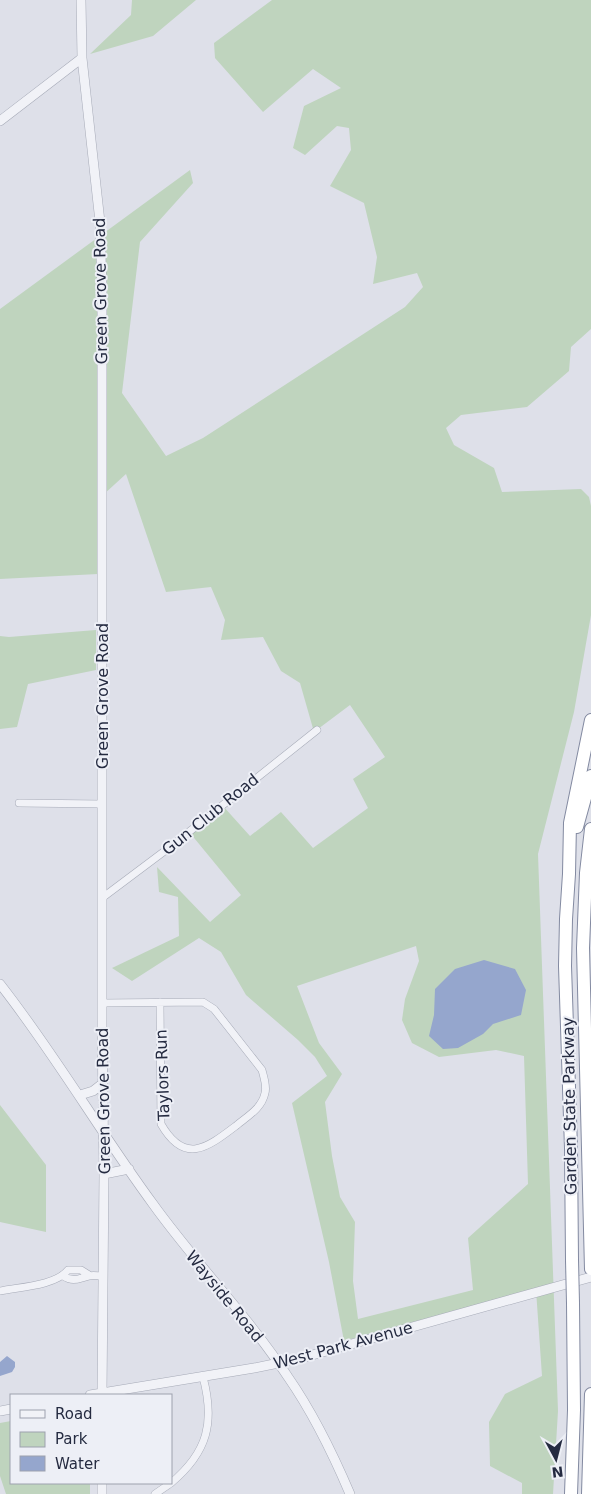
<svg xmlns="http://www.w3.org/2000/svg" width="591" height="1494" font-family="'DejaVu Sans',sans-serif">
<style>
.green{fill:#bfd4be;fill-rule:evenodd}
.water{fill:#95a6cd}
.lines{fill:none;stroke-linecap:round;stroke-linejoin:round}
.minor-casing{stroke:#a6aab7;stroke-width:8}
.tertiary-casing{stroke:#a6aab7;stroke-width:10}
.motorway-casing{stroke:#838aa1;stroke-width:14}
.minor{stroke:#f1f2f7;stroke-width:7}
.tertiary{stroke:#f1f2f7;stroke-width:9}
.motorway{stroke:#fff;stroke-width:12}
.motorway-bridge-casing{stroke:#838aa1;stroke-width:14;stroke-linecap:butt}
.motorway-bridge{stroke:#fff;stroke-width:12}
.labels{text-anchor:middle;stroke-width:4;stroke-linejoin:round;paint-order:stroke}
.street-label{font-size:16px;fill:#252b41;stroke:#edeff6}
</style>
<rect width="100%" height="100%" fill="#dee0e9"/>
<path class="green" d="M 132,0 L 196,0 L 153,36 L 90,54 L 131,15 Z
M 272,0 L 591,0 L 591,329 L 571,347 L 569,371 L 527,407 L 461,415 L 446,428 L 454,445 L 494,468 L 502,492 L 581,489 L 589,497 L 591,506 L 591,615 L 574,712 L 538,854 L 558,1411 L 553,1494 L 522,1494 L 522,1483 L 490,1466 L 489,1422 L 505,1394 L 542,1376 L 536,1290 L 490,1301 L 344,1341 L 329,1262 L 292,1103 L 327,1076 L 315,1057 L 298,1040 L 246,995 L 221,952 L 199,938 L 132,981 L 112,968 L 179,936 L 178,897 L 159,892 L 157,867 L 210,922 L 241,895 L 190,833 L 223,806 L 250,836 L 281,812 L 313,848 L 368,808 L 353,779 L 385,757 L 350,705 L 314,732 L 300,683 L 281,671 L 263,637 L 221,640 L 225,620 L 211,587 L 166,592 L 126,474 L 103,495 L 98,574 L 0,579 L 0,309 L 190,170 L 193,183 L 140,242 L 122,393 L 166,456 L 203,438 L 405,307 L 423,287 L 417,273 L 373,284 L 377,257 L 364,203 L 330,186 L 351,150 L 349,128 L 337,126 L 305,155 L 293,148 L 304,106 L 341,88 L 313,69 L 263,112 L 215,58 L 214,43 ZM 416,946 L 419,961 L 405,999 L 402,1020 L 412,1043 L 439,1057 L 496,1050 L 524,1056 L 528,1184 L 468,1238 L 473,1290 L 358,1319 L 353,1281 L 355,1222 L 340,1197 L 332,1156 L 325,1102 L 342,1074 L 319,1043 L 297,986 Z
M 96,630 L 96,670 L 28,684 L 17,727 L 0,729 L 0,636 L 9,637 Z
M 0,1105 L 46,1165 L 46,1232 L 0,1222 Z
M 11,1421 L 11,1483 L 90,1483 L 90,1494 L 6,1494 L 0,1476 L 0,1423 Z"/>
<path class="water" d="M 484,960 L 515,969 L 526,990 L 521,1015 L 493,1024 L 483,1034 L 458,1048 L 443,1049 L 429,1036 L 434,1015 L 435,989 L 455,969 Z
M 7,1356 L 15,1362 L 15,1367 L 12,1372 L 0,1376 L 0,1362 Z"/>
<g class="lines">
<defs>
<path id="minor" d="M 19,803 L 102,804
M 102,898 L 170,847 L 317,730
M 103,1003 L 203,1002 L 214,1009 L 262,1070 C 264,1078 267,1086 265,1093 C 262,1108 248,1116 237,1125 C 208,1147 185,1166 161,1124 L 160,1002
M 63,1276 C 74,1283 79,1278 89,1276 C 93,1275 98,1276 102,1276
M 0,1291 C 19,1287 55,1286 68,1270 L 81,1270 L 89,1275
M 171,1483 C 208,1452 215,1422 203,1377
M 155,1494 L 171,1483"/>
<path id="tertiary" d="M 81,0 L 82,58 L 100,222 L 102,290 L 102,1028 L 104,1174 L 102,1395
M 0,121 L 82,58
M 0,984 C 55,1054 100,1132 153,1204 C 196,1264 248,1316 288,1377 C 313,1413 333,1454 350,1494
M 80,1095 L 93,1091 L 102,1084
M 104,1174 L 129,1169
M 90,1395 L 254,1368 L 298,1359 L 591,1277
M 0,1411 L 11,1409
M 102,1483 L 102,1494"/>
<path id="motorway" d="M 577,827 L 591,776
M 591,829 L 586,873 L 583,948 L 591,1269
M 572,1260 L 571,1148 L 565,966 L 566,919 L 569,874 L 570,823 L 591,720
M 571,1494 L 574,1410 L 573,1303
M 588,1494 L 591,1394"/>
</defs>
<use href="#minor" class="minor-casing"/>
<use href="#tertiary" class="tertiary-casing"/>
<use href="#motorway" class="motorway-casing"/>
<use href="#minor" class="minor"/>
<use href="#tertiary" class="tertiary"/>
<use href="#motorway" class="motorway"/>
<defs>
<path id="motorway-bridge" d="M 572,1260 L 573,1303"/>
</defs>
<use href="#motorway-bridge" class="motorway-bridge-casing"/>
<use href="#motorway-bridge" class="motorway-bridge"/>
</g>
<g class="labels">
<g class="street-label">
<text transform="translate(100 291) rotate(-91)" y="6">Green Grove Road</text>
<text transform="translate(102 696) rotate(-90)" y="6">Green Grove Road</text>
<text transform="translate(210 814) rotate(-39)" y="6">Gun Club Road</text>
<text transform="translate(162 1075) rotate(-92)" y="6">Taylors Run</text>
<text transform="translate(103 1101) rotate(-91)" y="6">Green Grove Road</text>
<text transform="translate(569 1106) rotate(-91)" y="6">Garden State Parkway</text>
<text transform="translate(225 1296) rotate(51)" y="6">Wayside Road</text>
<text transform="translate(343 1345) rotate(-15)" y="6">West Park Avenue</text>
</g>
</g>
<rect x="10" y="1394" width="162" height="90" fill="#edeff6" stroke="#9da1ae"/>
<rect x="20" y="1410" width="25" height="8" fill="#f1f2f7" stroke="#9da1ae"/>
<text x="55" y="1419" font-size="15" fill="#252b41">Road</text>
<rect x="20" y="1432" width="25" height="15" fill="#bfd4be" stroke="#9da1ae"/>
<text x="55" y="1444" font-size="15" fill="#252b41">Park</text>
<rect x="20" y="1456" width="25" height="15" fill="#95a6cd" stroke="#9da1ae"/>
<text x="55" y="1469" font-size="15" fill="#252b41">Water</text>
<g transform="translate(556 1459) rotate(173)" stroke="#edeff6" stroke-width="4" paint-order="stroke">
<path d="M0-4L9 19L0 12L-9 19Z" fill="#252b41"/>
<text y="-8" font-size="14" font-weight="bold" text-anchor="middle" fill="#252b41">N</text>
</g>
</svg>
